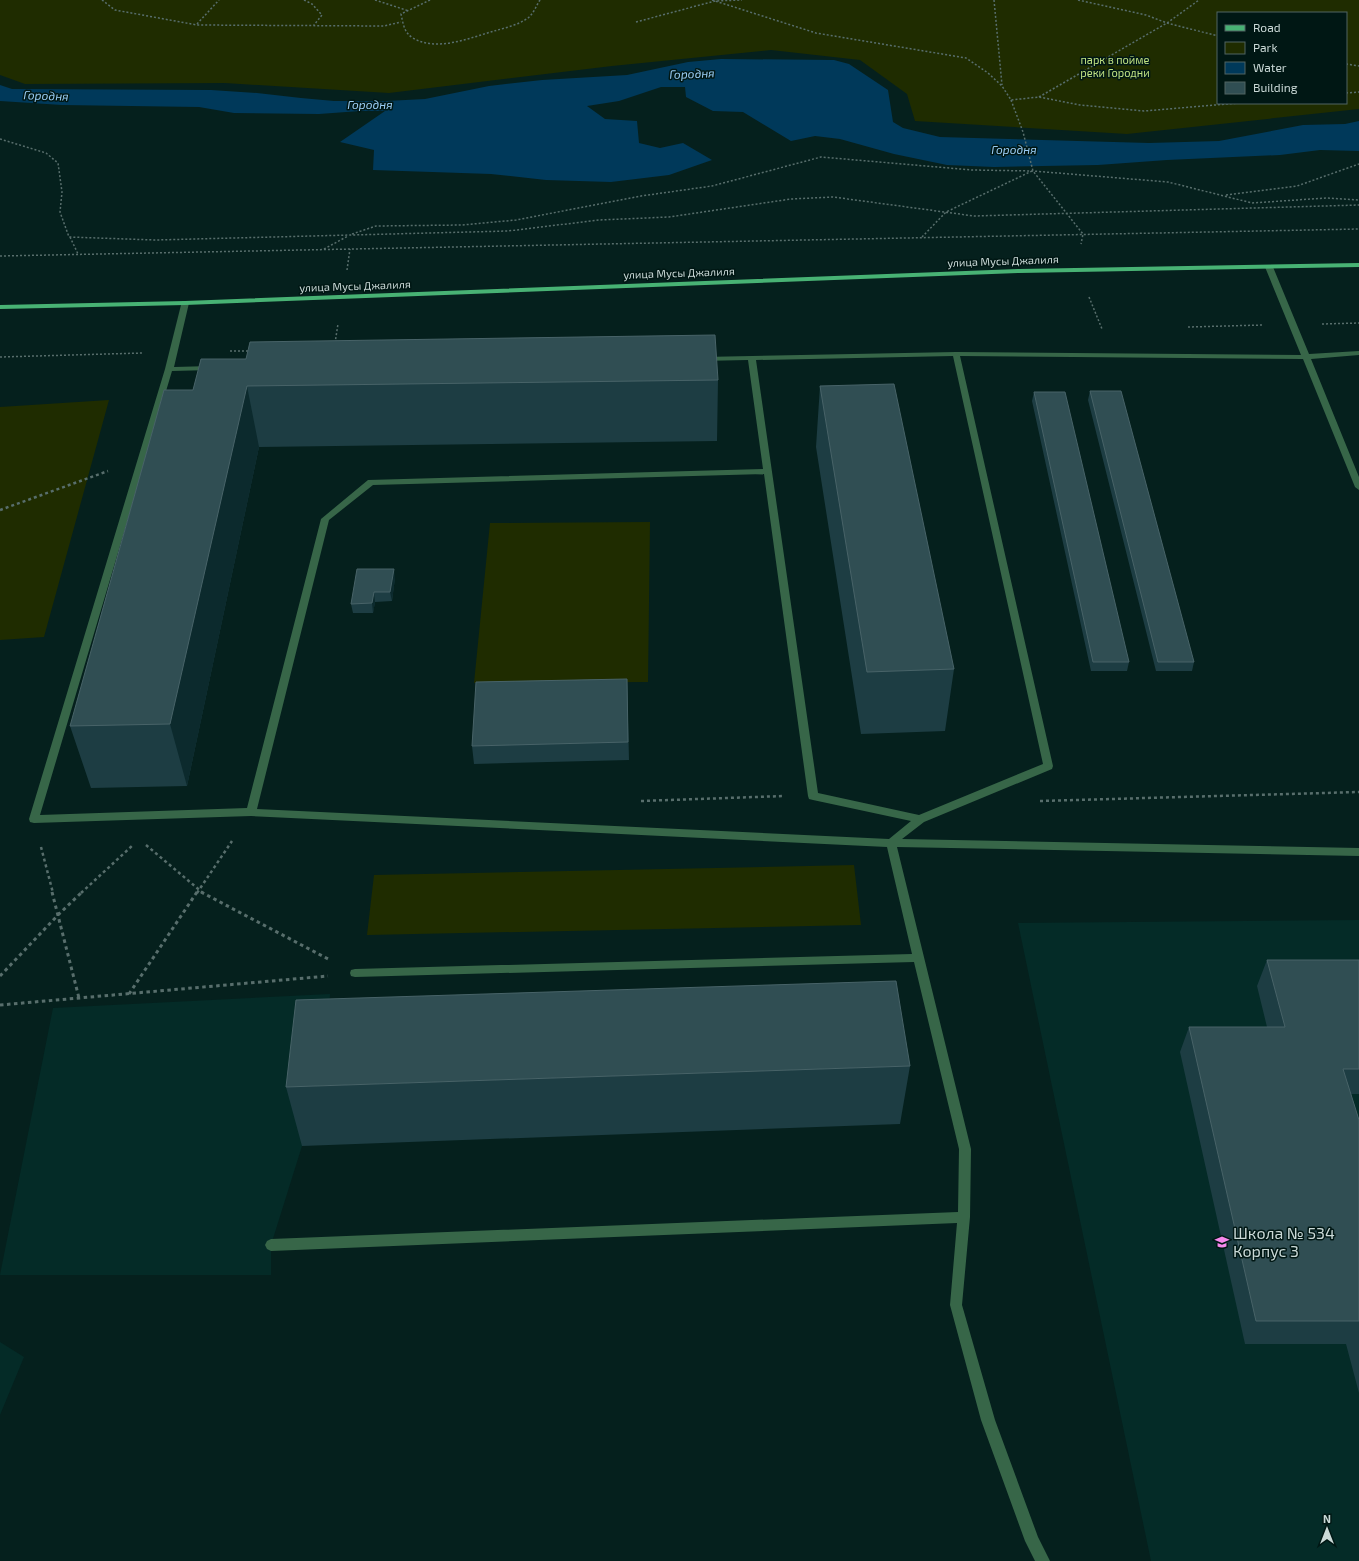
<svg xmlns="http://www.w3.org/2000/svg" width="1359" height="1561" font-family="'Exo 2',sans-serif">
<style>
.built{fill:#042b27}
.green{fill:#1f2c00;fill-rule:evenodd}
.water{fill:#00395a}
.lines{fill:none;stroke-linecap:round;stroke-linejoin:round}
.path-far2{stroke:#586e6c;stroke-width:1.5;stroke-dasharray:2 2;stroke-linecap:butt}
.path-far1{stroke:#586e6c;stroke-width:2.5;stroke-dasharray:3 3;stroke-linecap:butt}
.path{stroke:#586e6c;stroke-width:3;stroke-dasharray:3.5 3.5;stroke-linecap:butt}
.minor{fill:#376648;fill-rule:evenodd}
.major{fill:#48b274;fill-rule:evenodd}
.wall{fill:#1d3d43}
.shaded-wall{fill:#0c2a2d}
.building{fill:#304e53;stroke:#486368}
.labels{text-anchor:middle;stroke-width:3;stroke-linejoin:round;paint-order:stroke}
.far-park-label{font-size:11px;fill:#c0e383;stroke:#001714}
.far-street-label{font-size:11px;fill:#cad9d7;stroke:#001714}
.far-water-label{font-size:12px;font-style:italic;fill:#98cbf3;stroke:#001714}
.near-poi-label{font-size:16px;fill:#cad9d7;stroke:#001714;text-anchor:start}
</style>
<rect width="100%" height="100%" fill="#05201d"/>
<path class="built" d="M 1359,920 L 1359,1561 L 1151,1561 L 1018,923 Z
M 330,994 L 326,1060 L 311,1060 L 302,1146 L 271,1245 L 271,1275 L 0,1275 L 53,1008 Z
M 0,1342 L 24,1357 L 0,1415 Z"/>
<path class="green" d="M 0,0 L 1359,0 L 1359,109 L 1127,134 L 915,121 L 907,94 L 860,60 L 771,50 L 612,66 L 389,93 L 225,83 L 25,84 L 0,75 ZM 1218,13 L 1346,13 L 1346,103 L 1218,103 Z
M 109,400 L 44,637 L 0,640 L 0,407 Z
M 650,522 L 648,682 L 474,683 L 490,523 Z
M 854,865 L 861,925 L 367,935 L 374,875 Z"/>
<path class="water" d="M 721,59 L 834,60 L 849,64 L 888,90 L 893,122 L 903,128 L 940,137 L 1149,143 L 1219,141 L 1303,125 L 1345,124 L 1359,121 L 1359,151 L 1320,150 L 1280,155 L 1167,160 L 1098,165 L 994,167 L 947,165 L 894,154 L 840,139 L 815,136 L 791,141 L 743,112 L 713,111 L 686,97 L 685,87 L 661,87 L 619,101 L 587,106 L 605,119 L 637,121 L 639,143 L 660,148 L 683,143 L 712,160 L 669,175 L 611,182 L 546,180 L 491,174 L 373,170 L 374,150 L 340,142 L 385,111 L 360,111 L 319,114 L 234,113 L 199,107 L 62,105 L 0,101 L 0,85 L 12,89 L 211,90 L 257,93 L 301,98 L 334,101 L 386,101 L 425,99 L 489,86 L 542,80 L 627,75 L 688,62 Z"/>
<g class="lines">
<path class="path-far2" d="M 102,0 L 115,10 L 197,25 L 384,26 L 401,22
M 304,0 L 312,4 L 322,15 L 314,25
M 375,0 L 409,11
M 430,0 L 401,14 C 403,23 404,33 413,38 C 436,52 470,38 494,31 C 505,28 518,25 528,18 C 534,13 536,6 540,0
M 712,0 L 816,33 L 966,58 L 988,73 L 1002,86 L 1011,100 L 1039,97 L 1080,105 L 1144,111 L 1239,103
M 994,0 L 1002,85
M 1078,0 L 1146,15 L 1167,23 L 1218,36
M 636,22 L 715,1 L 742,0
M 197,24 L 219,0
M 1346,64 L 1359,66
M 1346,93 L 1359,92
M 1039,97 L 1167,23 L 1199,0
M 1011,100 L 1023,132 L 1033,171 L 1083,234 L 1081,244
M 0,139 L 46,153 L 58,163 L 62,192 L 60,212 L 69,237 L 155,240 L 508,231 L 599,220 L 669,217 L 791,199 L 833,197 L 974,216 L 1359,205
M 1226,195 L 1297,186 L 1359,164
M 352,234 L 376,226 L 462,225 L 516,220 L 641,196 L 712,186 L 821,157 L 972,170 L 1033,171 L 1168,182 L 1252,203 L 1326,198 L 1359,200
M 70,237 L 78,254
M 922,237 L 946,212 L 1032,171
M 324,249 L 348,236
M 0,256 L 1359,229
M 347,270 L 350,249
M 1089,297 L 1102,329
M 1322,324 L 1359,323
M 1188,327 L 1263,325
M 335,343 L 338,324
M 230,351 L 249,351
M 0,357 L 143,353"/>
<path class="path-far1" d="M 0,510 L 108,471
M 641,801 L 784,796
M 1040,801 L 1359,792
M 146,845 L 203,893
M 41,847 L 53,893
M 81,893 L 133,845
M 197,893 L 232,841"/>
<path class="path" d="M 52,892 L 79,998
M 201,892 L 330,960
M 0,976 L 58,915 L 82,892
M 129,994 L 197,892
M 0,1005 L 328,976"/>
<path class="minor" d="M 1266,265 L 1272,265 L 1273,267 L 1309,354 L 1359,351 L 1359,355 L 1311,359 L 1359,477 L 1359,490 L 1355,487 L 1303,359 L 960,356 L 1053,766 L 1052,769 L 924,822 L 902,839 L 1359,848 L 1359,856 L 897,847 L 971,1149 L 970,1217 L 962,1305 L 995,1420 L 1038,1537 L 1050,1561 L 1035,1561 L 1025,1541 L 981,1420 L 950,1305 L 957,1223 L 271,1251 L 267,1249 L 265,1245 L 267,1241 L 271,1239 L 958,1212 L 959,1149 L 914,962 L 355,977 L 351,976 L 350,973 L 351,970 L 355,969 L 912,954 L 887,847 L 251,816 L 34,823 L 30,822 L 29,819 L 165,369 L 182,301 L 185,301 L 189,303 L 174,367 L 211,366 L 215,368 L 211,370 L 172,371 L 40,815 L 247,808 L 321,519 L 368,480 L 763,469 L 748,360 L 700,361 L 699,359 L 703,357 L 956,352 L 1301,355 L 1265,267 ZM 953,356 L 1043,764 L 919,815 L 818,793 L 756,360 ZM 764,474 L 808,796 L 809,799 L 813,800 L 911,821 L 889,839 L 257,809 L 329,520 L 373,485 Z"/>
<path class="major" d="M 1359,263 L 1359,267 L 1019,273 L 185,305 L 0,309 L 0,305 L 185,301 L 1019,269 Z"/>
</g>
<path class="wall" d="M 201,359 L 718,380 L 717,441 L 259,447 L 187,786 L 91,788 L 70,726 L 193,390 Z
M 820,386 L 954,669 L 945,731 L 861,734 L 816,447 Z
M 1090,391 L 1194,662 L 1192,671 L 1156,671 L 1088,400 Z
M 1034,392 L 1129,662 L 1127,671 L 1091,671 L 1032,401 Z
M 395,578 L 392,601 L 375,602 L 373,613 L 353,613 L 351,604 Z
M 627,679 L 629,760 L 474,764 L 472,746 Z
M 1267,960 L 1359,960 L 1359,1094 L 1351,1094 L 1359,1120 L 1359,1393 L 1346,1344 L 1245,1344 L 1180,1052 L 1189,1027 L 1267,1027 L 1257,986 Z
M 910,1066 L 900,1124 L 302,1146 L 286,1087 Z"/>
<path class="shaded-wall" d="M 247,386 L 259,447 L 187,786 L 170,724 Z
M 394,569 L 395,578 L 392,601 L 390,592 Z
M 374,592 L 375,602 L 373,613 L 372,603 Z"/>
<path class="building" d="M 715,335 L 718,380 L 247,386 L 170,724 L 70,726 L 164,390 L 193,390 L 201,359 L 246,359 L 250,342 Z
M 894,384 L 954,669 L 867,672 L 820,386 Z
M 1090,391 L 1121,391 L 1194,662 L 1158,662 Z
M 1034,392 L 1065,392 L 1129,662 L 1093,662 Z
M 357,569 L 394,569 L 390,592 L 374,592 L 372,603 L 351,604 Z
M 627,679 L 628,742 L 472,746 L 476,682 Z
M 1267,960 L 1359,960 L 1359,1069 L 1343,1069 L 1359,1120 L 1359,1321 L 1256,1321 L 1189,1027 L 1285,1027 Z
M 896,981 L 910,1066 L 286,1087 L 296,1000 Z"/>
<defs>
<symbol id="school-bare" viewBox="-9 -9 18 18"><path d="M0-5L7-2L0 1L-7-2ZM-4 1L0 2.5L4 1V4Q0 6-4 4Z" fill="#f688ec" stroke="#001714" stroke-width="2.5" paint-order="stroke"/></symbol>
</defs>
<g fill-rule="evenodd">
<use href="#school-bare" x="1212" y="1232" width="20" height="20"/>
</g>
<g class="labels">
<g class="far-park-label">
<text x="1115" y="64">парк в пойме<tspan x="1115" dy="13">реки Городни</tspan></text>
</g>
<g class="far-street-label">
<text transform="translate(1003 261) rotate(-2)" y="4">улица Мусы Джалиля</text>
<text transform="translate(679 273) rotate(-2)" y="4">улица Мусы Джалиля</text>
<text transform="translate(355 286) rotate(-2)" y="4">улица Мусы Джалиля</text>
</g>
<g class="far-water-label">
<text transform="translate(692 74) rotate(-2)" y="4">Городня</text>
<text transform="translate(46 96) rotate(2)" y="4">Городня</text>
<text x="370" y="109">Городня</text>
<text x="1014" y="154">Городня</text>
</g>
<g class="near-poi-label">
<text x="1233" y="1239">Школа № 534<tspan x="1233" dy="18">Корпус 3</tspan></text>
</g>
</g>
<rect x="1217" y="12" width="130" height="92" fill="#001714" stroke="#516562"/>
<rect x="1225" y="25" width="20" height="6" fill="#48b274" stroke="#516562"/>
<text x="1253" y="32" font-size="12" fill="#cad9d7">Road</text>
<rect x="1225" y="42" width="20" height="12" fill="#1f2c00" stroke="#516562"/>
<text x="1253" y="52" font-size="12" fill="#cad9d7">Park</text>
<rect x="1225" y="62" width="20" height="12" fill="#00395a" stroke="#516562"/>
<text x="1253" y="72" font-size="12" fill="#cad9d7">Water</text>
<rect x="1225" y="82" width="20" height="12" fill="#304e53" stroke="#516562"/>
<text x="1253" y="92" font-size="12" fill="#cad9d7">Building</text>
<g transform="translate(1327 1529)" stroke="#001714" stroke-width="3" paint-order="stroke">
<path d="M0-3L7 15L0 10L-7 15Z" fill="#cad9d7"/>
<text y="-6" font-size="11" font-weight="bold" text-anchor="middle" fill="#cad9d7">N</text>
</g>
</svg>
